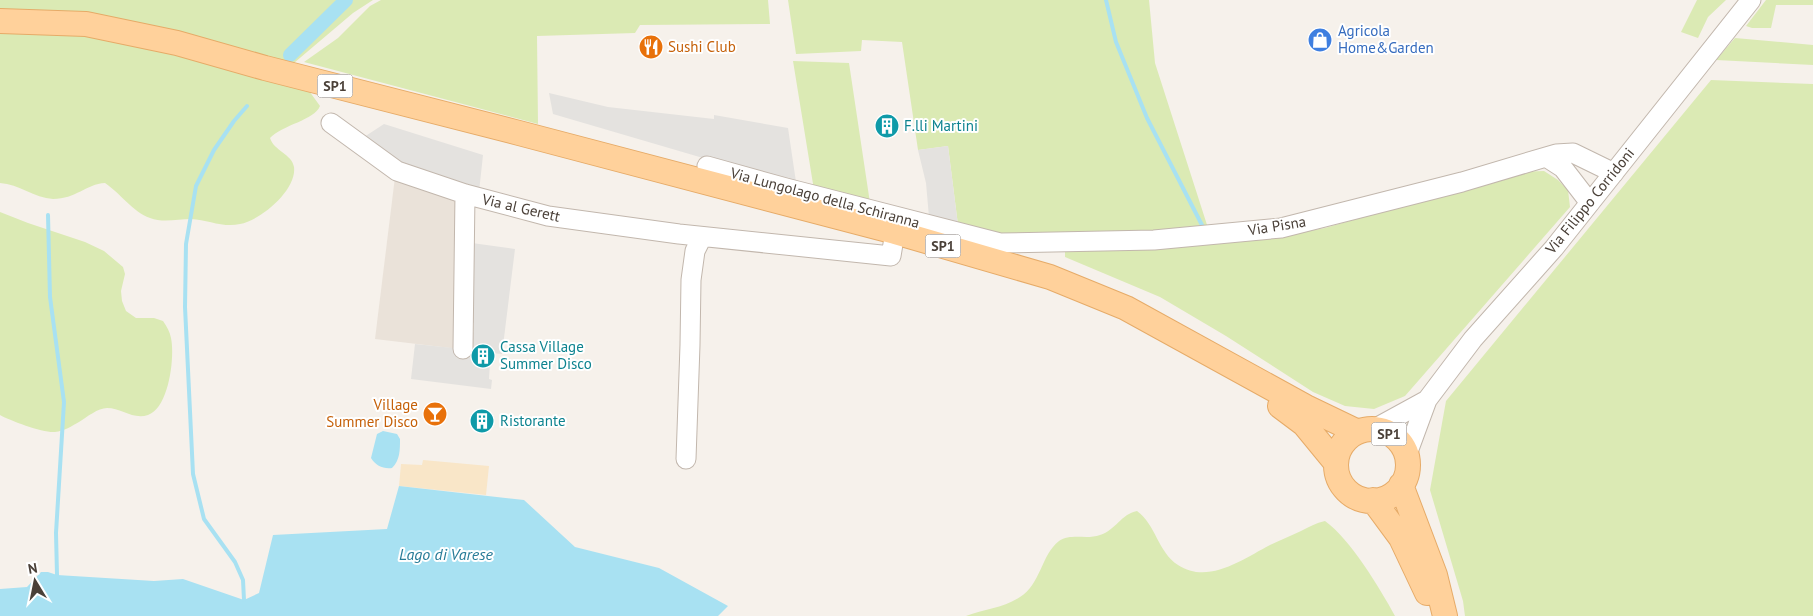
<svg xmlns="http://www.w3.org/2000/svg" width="1813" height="616" font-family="'PT Sans',sans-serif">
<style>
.residential{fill:#eae2d9}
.green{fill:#dbeab4}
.sand{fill:#f9e6c8}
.parking{fill:#e4e2df}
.water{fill:#a8e1f2}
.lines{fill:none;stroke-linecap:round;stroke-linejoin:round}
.stream{stroke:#a8e1f2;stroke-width:4}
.canal{stroke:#a8e1f2;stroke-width:14}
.minor-casing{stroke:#c2b7ad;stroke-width:21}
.major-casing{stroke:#e6ab68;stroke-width:26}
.minor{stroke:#fff;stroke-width:19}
.major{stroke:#ffd19b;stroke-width:24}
.labels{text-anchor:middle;stroke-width:4;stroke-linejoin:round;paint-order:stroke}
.shield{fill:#fff;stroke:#807974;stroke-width:1}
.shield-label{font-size:14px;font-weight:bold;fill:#4a4038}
.shop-label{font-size:15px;fill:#366cbe;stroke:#fff;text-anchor:start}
.food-label{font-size:15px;fill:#c56008;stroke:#fff;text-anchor:start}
.culture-label{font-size:15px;fill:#0d838f;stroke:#fff;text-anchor:start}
.street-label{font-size:15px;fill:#4a4038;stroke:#fff}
.water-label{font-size:16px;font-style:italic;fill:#287c98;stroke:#fff}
</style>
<rect width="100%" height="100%" fill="#f6f1eb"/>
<path class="residential" d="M 395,177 L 451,195 L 460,209 L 459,349 L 375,339 Z"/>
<path class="green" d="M 0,0 L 373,0 L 353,13 L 294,63 L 307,88 L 320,106 C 315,120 282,125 270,138 C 274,151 292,154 294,167 C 297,190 261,220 240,224 C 224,228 208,220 191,219 C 178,219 163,223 150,218 C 133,212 120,193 105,183 C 86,184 76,199 53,199 C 34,198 19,184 0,183 Z
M 381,0 L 768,0 L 770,24 L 640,25 L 635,33 L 537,36 L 538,124 L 304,62 L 338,38 L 370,6 Z
M 788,0 L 1149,0 L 1155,63 L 1208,228 L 1007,236 L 958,225 L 948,146 L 918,150 L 902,42 L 862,40 L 861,51 L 796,54 Z
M 1697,0 L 1726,0 L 1708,17 L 1698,38 L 1681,32 Z
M 1766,0 L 1813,0 L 1813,5 L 1776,5 L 1771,28 L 1752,28 L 1746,26 Z
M 1735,38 L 1813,45 L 1813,65 L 1716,60 Z
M 793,61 L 849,63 L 870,203 L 814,190 Z
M 1711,80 L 1813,84 L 1813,616 L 1465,616 L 1463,601 L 1430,490 L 1446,401 Z
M 1544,171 L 1558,180 L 1568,190 L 1570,207 L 1405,396 L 1374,409 L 1345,406 L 1313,392 L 1226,336 L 1160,297 L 1065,257 L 1065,248 L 1298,233 L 1325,228 L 1521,172 Z
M 0,212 L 28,223 L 85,242 L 104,251 L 123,267 L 125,274 L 121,291 L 122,301 L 126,311 L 136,318 L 154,318 L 163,321 C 167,327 170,332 171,338 C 175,357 169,408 148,415 C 133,420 121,408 107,408 C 98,408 87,417 79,422 C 72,426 64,431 55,432 C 43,433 11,421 0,415 Z
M 1137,511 C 1156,525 1158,552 1178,565 C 1208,585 1243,559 1270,545 C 1280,540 1291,536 1301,531 C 1309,527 1316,523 1325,521 C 1350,539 1380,588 1395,616 L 966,616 C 984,609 1004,608 1020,597 C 1041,584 1041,555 1059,541 C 1071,533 1087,540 1100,535 C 1116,530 1121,514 1137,511 Z"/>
<path class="sand" d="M 423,460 L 489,466 L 486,495 L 399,486 L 401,464 L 422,465 Z"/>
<path class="parking" d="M 549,93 L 608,107 L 714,119 L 714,115 L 788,128 L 796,182 L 703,158 L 553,114 Z
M 384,124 L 483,155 L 479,192 L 409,171 L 361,139 Z
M 948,146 L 958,225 L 929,217 L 926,183 L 918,150 Z
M 472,243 L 515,249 L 502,354 L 481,352 L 480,361 L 490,362 L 489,379 L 492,380 L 491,389 L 411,379 L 415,344 L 472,350 L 474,323 L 471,323 Z"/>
<path class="water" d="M 383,431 L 397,434 L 400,439 C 400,450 400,460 392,468 C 383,469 376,466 371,458 L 377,434 Z
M 399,486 L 524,500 L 575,547 L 659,568 L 728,606 L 718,616 L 0,616 L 0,589 L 27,587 L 41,572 L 48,572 L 57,575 L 154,581 L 183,579 L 244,600 L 259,593 L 273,535 L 387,529 Z"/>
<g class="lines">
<path class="stream" d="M 1106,0 L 1116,42 L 1147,118 L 1204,229
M 48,215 L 50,297 L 64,402 L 56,533 L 57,575
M 244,600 L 243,580 L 235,562 L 204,519 L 193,474 L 185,307 L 186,244 L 196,186 L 214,150 L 234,121 L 247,106"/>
<path class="canal" d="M 290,55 L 346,0"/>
<defs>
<path id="minor" d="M 331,123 L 397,171 L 465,194 L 548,216 L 679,234 L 891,256 L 895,232
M 1546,157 L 1563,168 L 1590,203
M 707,166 L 786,188 L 1000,243 L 1154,240 L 1281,228 L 1462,182 L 1556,154 L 1573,153 L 1614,173
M 463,349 L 465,194
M 1374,429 L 1427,400
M 1406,457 L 1427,400 L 1473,339 L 1554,248 L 1751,0
M 686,459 L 690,345 L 691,280 L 695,251 L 702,237"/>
<path id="major" d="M 0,21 L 86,24 L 177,43 L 265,68 L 519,133 L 895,232 L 1050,277 L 1126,308 L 1306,407 L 1358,432
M 1280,406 L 1304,424 L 1336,463
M1336 465a36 36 0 1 1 72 0a36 36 0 1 1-72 0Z
M 1401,485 L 1435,575 L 1445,616
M 1373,500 L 1401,538 L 1427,593"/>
</defs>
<use href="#minor" class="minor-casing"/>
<use href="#major" class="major-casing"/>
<use href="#minor" class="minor"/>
<use href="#major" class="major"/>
</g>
<defs>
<symbol id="shop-disc" viewBox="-11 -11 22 22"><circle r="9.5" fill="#3f7fe0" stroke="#fff"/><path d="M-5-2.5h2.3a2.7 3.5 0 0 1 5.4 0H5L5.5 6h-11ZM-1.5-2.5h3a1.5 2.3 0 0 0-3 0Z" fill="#fff"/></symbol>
<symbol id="restaurant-disc" viewBox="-11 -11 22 22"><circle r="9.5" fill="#e8710a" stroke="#fff"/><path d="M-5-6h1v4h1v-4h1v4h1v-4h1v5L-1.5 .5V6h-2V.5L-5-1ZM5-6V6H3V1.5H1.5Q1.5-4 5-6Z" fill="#fff"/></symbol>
<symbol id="building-disc" viewBox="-11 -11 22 22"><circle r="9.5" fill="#0f9aa8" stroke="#fff"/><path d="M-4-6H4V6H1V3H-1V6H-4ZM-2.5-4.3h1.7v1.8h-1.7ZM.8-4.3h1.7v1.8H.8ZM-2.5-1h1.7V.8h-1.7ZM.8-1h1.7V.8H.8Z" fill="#fff"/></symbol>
<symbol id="bar-disc" viewBox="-11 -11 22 22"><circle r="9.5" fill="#e8710a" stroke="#fff"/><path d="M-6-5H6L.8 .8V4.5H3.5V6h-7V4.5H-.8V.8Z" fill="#fff"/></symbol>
</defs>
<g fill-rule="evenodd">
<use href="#shop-disc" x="1306" y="26" width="28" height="28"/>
<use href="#restaurant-disc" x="637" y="33" width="28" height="28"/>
<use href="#building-disc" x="873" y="112" width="28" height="28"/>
<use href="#building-disc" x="469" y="342" width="28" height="28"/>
<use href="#bar-disc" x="421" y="400" width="28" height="28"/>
<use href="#building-disc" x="468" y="407" width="28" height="28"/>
</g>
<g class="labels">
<g class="shield">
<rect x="317.5" y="74.5" width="35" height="23" rx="4"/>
<rect x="925.5" y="234.5" width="35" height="23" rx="4"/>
<rect x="1371.5" y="422.5" width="35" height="23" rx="4"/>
</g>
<g class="shield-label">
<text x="335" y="91">SP1</text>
<text x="943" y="251">SP1</text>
<text x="1389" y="439">SP1</text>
</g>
<g class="shop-label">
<text x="1338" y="36">Agricola<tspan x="1338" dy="17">Home&amp;Garden</tspan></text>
</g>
<g class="food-label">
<text x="668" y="52">Sushi Club</text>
<text x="418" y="410" text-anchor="end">Village<tspan x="418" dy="17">Summer Disco</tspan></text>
</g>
<g class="culture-label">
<text x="904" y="131">F.lli Martini</text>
<text x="500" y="352">Cassa Village<tspan x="500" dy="17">Summer Disco</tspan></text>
<text x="500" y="426">Ristorante</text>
</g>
<g class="street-label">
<text transform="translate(825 198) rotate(15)" y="5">Via Lungolago della Schiranna</text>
<text transform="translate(1590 201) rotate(-51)" y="5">Via Filippo Corridoni</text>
<text transform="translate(521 208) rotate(13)" y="5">Via al Gerett</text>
<text transform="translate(1277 226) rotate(-9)" y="5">Via Pisna</text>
</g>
<g class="water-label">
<text x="446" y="560">Lago di Varese</text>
</g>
</g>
<g transform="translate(35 581) rotate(350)" stroke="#ffffff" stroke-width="4" paint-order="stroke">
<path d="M0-4L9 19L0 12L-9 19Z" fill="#4a4038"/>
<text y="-8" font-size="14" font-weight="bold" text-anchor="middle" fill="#4a4038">N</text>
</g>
</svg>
